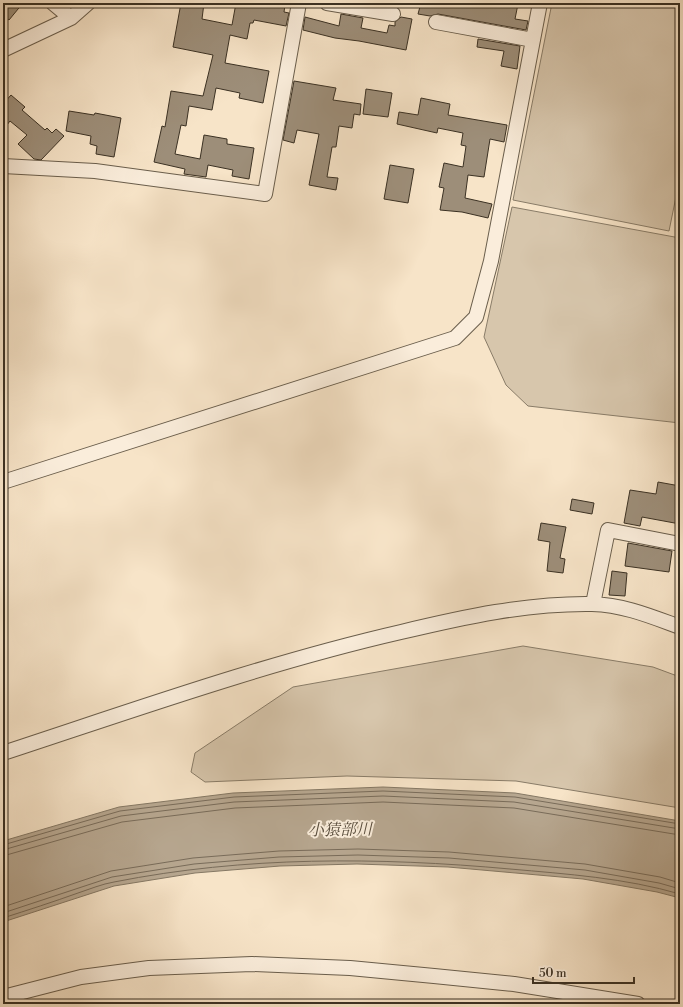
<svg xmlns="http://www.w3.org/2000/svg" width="683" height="1007" font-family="'Libre Bodoni','Noto Serif JP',serif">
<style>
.green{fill:#d7c6ac;stroke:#897c68}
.water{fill:#b7a790;stroke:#857864}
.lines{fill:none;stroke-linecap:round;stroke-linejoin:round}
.shore{stroke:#796c5a;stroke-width:1}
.building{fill:#9d8e79;stroke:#3b3123}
.street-casing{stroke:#6a5e4c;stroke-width:16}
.street{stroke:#faeddb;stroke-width:14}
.labels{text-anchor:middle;stroke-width:4;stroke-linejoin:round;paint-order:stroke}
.water-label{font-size:16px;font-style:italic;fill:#5a4e3e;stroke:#faeddb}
</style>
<rect width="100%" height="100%" fill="#f7e4c8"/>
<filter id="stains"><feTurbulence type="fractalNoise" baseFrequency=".005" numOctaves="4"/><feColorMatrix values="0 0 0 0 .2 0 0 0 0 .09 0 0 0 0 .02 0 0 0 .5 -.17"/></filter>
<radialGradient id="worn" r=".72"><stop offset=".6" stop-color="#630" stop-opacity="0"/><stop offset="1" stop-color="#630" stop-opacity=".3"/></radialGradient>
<path class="green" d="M 552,3 L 680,3 L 680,177 L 669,231 L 513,200 Z
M 512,207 L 680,238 L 680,423 L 528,406 L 506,385 L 484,337 Z
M 523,646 L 653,667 L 680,677 L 680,808 L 516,781 L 347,776 L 205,782 L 191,772 L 195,753 L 293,687 Z"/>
<path class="water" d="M 383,787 L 515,793 L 680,821 L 680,898 L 657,892 L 583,879 L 448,867 L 357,864 L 280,866 L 195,873 L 114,886 L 3,922 L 3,841 L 119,807 L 233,793 Z"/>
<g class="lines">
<path class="shore" d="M 3,845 L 120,811 L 234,797 L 383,791 L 515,797 L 680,824
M 3,850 L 121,816 L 234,802 L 383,796 L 514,802 L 680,829
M 3,856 L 122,822 L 235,808 L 383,802 L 514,808 L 680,835
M 3,907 L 111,871 L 193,858 L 279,851 L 358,849 L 449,852 L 585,864 L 660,877 L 680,883
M 3,913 L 112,877 L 194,864 L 279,857 L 358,855 L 449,858 L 585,870 L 659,883 L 680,889
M 3,918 C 28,910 53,902 78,893 C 90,889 102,884 114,882 C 245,856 378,857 510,869 C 567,874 625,878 680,894"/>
</g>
<path class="building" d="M 3,3 L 23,3 L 9,20 L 3,15 Z
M 181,3 L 204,3 L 202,19 L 232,25 L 236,3 L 283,3 L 285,5 L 284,12 L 289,13 L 286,26 L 254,20 L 253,23 L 250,23 L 247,39 L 230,35 L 225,63 L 269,71 L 263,103 L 239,98 L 240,93 L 216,88 L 212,110 L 189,106 L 186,126 L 181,125 L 175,154 L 200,159 L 204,135 L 227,139 L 227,144 L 254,148 L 249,179 L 232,176 L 233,170 L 208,165 L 206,177 L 184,174 L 185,169 L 154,162 L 162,126 L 165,127 L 171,91 L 203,96 L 213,55 L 173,47 Z
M 421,3 L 518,4 L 515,19 L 528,21 L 526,30 L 438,14 L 430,16 L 418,14 Z
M 341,14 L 363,18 L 361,28 L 387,33 L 389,25 L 395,26 L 395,22 L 401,17 L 412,19 L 406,50 L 359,41 L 335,38 L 303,30 L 305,17 L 339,26 Z
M 478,39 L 520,46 L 517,69 L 501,66 L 504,51 L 477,47 Z
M 294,81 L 336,88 L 333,100 L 361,104 L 360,115 L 354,114 L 352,128 L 339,126 L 336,147 L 332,147 L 327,177 L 338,178 L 336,190 L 309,185 L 319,134 L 297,130 L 294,143 L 283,140 Z
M 366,89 L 392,93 L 388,117 L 363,114 Z
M 11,95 L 25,107 L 22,110 L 45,130 L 47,128 L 52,133 L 56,129 L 64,136 L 41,160 L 34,159 L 18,144 L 27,135 L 10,121 L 3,130 L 3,104 Z
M 421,98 L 450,104 L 448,115 L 507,125 L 504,142 L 490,139 L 484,177 L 468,175 L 465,198 L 492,204 L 488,218 L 462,212 L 440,210 L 444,188 L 439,187 L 444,163 L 463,167 L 466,146 L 461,145 L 463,133 L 438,128 L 437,133 L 397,124 L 399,112 L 418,115 Z
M 69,111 L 94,115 L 95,113 L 121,118 L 114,157 L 96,154 L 97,146 L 90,144 L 91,136 L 66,131 Z
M 390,165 L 414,169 L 408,203 L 384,199 Z
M 658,482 L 680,486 L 680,524 L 642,517 L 640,526 L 624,523 L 630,490 L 656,494 Z
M 572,499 L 594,503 L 592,514 L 570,510 Z
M 541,523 L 566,527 L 560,558 L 565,559 L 563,573 L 547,571 L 550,542 L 538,540 Z
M 628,543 L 672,551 L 669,572 L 625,566 Z
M 612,571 L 627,573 L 625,596 L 609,595 Z"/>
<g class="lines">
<defs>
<path id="street" d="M 53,3 L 71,18
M 327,3 L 393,14
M 436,22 L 533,40
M 3,50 L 71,18 L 88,3
M 3,166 L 95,171 L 265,194 L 299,3
M 3,482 L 455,338 L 476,317 L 491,261 L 540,3
M 593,604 L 608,530 L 680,544
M 3,753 C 134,710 266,663 401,632 C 464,617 527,603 592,604 C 624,605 650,616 680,627
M 3,997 L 81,977 L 149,968 L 252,964 L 350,968 L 434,976 L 514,984 L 638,1004"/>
</defs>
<use href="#street" class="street-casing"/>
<use href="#street" class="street"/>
</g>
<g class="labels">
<g class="water-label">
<text transform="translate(340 829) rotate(-1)" y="6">小猿部川</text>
</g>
</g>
<rect width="683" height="1007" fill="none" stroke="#f7e4c8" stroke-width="16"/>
<rect x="4" y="4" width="675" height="999" fill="none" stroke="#3b3123" stroke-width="2"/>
<rect x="8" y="8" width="667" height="991" fill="none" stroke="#3b3123"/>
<path d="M533 977v6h101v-6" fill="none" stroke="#3b3123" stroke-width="2"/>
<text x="539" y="977" font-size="12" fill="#3b3123" stroke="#faeddb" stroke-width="3" paint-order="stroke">50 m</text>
<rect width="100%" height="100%" filter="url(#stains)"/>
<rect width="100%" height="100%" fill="url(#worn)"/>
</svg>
